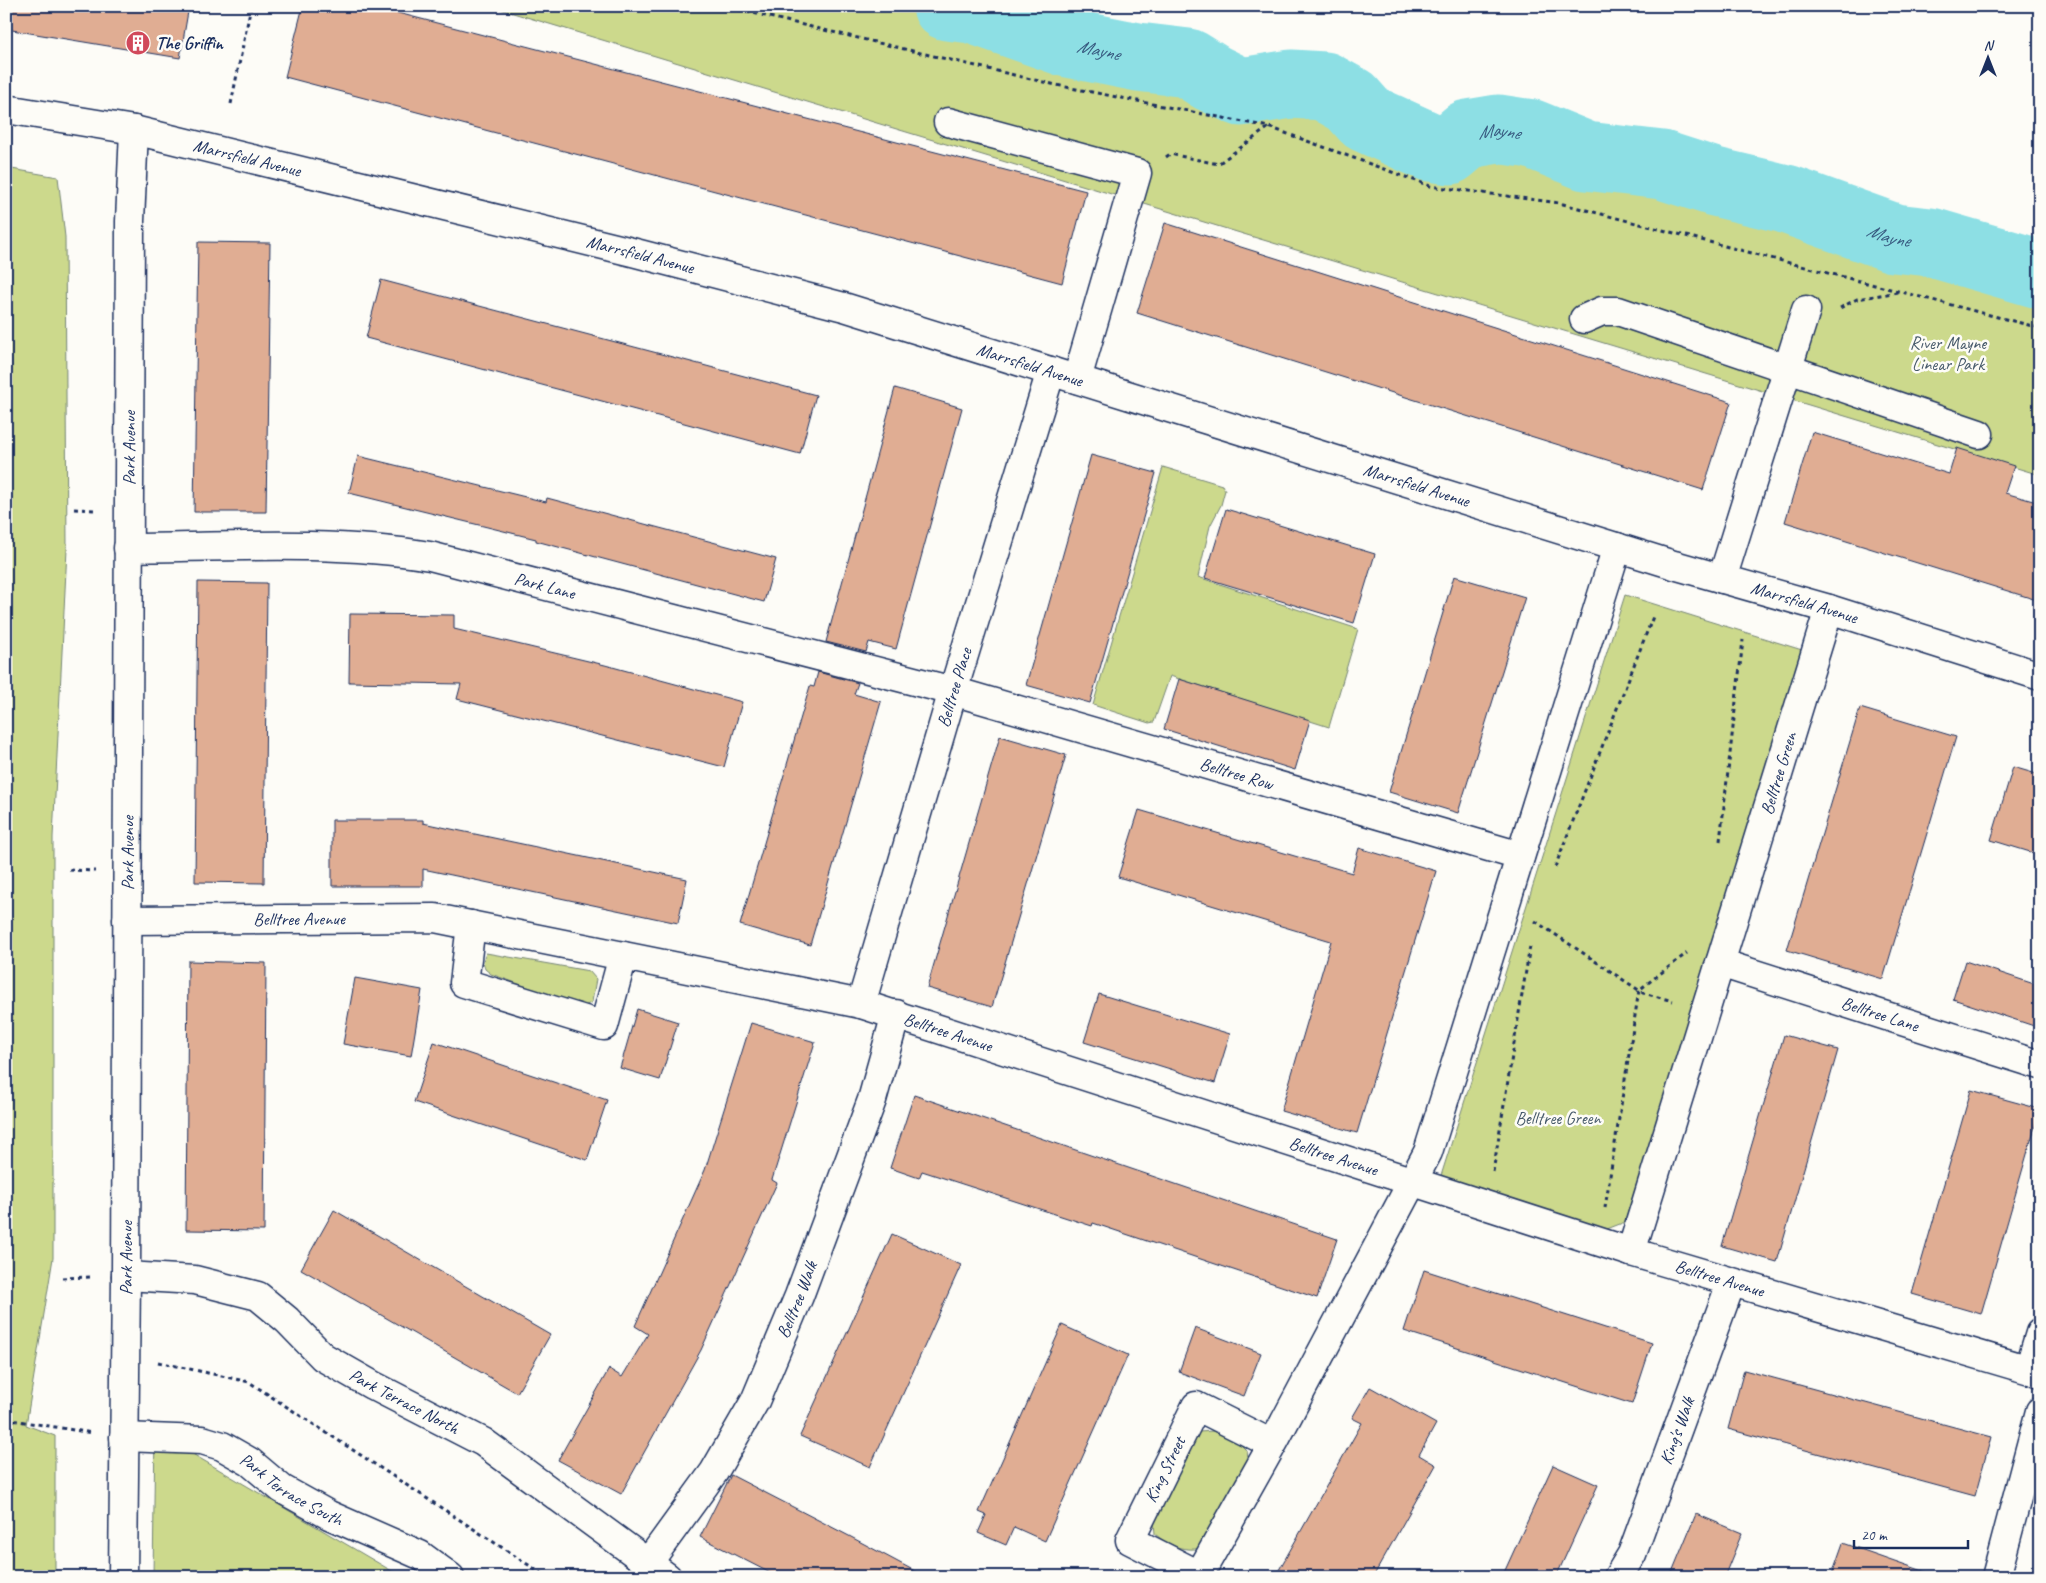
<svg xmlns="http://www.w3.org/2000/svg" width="2046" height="1583" font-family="Caveat,sans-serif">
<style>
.green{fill:#ccd98c;stroke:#748475}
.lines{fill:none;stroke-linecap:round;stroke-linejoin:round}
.river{stroke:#8ddfe4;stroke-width:69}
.building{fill:#e0ad93;stroke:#1b2f5e}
.minor-casing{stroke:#1b2f5e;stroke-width:31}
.path{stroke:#1b2f5e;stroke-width:3;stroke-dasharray:4 4;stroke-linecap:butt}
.minor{stroke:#fdfcf7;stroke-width:28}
.labels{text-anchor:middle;stroke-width:5;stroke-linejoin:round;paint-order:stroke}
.poi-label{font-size:18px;font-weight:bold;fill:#1b2f5e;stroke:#fdfcf7;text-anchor:start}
.street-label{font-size:18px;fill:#1b2f5e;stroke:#fdfcf7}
.park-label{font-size:18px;fill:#475a6a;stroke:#fdfcf7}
.water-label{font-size:19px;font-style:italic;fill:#385b80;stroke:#fdfcf7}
</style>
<rect width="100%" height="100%" fill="#fdfcf7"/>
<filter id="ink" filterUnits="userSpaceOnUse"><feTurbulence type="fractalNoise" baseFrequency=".02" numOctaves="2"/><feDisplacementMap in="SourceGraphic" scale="10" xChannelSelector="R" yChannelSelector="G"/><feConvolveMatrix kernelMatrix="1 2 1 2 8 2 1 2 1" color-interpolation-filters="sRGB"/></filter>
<g filter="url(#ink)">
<path class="green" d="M 490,6 L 899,6 L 2040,283 L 2040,475 Z
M 6,168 L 58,177 L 65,237 L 67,549 L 53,837 L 53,1258 L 26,1425 L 55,1436 L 55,1577 L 6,1577 Z
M 1163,467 L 1222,485 L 1225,490 L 1221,505 L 1210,526 L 1198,577 L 1358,629 L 1329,727 L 1170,676 L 1154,722 L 1149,723 L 1093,705 Z
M 1625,595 L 1802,650 L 1625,1222 L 1602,1231 L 1440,1179 Z
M 486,953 L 589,971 L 596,979 L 592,1002 L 585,1006 L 580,1006 L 491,974 L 485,969 L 483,961 Z
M 1213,1431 L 1238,1442 L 1247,1451 L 1250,1469 L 1209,1546 C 1189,1553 1171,1548 1155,1534 L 1154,1523 L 1188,1442 L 1199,1432 Z
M 155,1432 L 402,1577 L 153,1577 Z"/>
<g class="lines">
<path class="river" id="s1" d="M 947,6 L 972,9 L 1068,43 L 1138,57 L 1188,63 L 1212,78 L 1241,92 L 1291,84 L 1324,86 L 1351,101 L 1366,118 L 1430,147 L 1449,150 L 1468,134 L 1498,129 L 1532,134 L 1586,156 L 1662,165 L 1715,182 L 1786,199 L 1894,238 L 1930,242 L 2040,274"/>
</g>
<path class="building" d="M 6,6 L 189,6 L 180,58 L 6,29 Z
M 303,6 L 371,6 L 1086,191 L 1062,283 L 285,77 Z
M 1165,223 L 1731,402 L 1703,490 L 1137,313 Z
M 198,242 L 270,243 L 266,512 L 194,512 Z
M 381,280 L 816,395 L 800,454 L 366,338 Z
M 895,388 L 962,408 L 896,649 L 869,642 L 866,652 L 826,642 Z
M 1812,432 L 1949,474 L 1957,448 L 2014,466 L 2005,493 L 2040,503 L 2040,601 L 1785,522 Z
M 1091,455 L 1156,473 L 1090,703 L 1026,685 Z
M 358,456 L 546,502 L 547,498 L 776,559 L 764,602 L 536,541 L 536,539 L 349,493 Z
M 1226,509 L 1375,554 L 1354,623 L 1205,578 Z
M 1454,576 L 1525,597 L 1458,813 L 1389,792 Z
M 198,582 L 267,583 L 264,883 L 195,882 Z
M 350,614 L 454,615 L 454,629 L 605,665 L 742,702 L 724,767 L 457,699 L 461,684 L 349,682 Z
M 818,672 L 858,683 L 854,694 L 881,702 L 810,945 L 740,925 L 810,686 L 814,687 Z
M 1179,679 L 1310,720 L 1295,770 L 1164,729 Z
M 1860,708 L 1956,737 L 1883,979 L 1787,950 Z
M 1000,736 L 1066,755 L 992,1007 L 927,988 Z
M 2013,767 L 2040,775 L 2040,855 L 1991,840 Z
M 1139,810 L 1352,873 L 1359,848 L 1436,871 L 1357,1133 L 1281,1111 L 1331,941 L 1118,877 Z
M 332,820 L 423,820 L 423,823 L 687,879 L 678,923 L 423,869 L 423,886 L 332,886 Z
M 188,961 L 266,963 L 264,1231 L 186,1230 Z
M 1965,961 L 2040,986 L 2040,1028 L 1953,999 Z
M 355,978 L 422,990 L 411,1056 L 343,1044 Z
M 1099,994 L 1230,1034 L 1215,1083 L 1084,1042 Z
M 637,1009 L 678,1022 L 660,1080 L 620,1068 Z
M 751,1023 L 815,1042 L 772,1180 L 777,1183 L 701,1350 L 621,1494 L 558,1460 L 609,1369 L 622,1377 L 648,1334 L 635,1326 L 705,1170 Z
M 1784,1035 L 1838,1050 L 1777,1262 L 1722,1246 Z
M 434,1042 L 607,1100 L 587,1160 L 414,1102 Z
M 1971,1090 L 2040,1109 L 1981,1314 L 1912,1294 Z
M 914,1095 L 1337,1239 L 1317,1298 L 1093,1223 L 1092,1226 L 922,1171 L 919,1178 L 890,1168 Z
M 334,1210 L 550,1335 L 517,1393 L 301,1269 Z
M 892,1234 L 961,1265 L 870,1467 L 800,1436 Z
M 1424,1270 L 1652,1343 L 1632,1404 L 1404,1331 Z
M 1062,1325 L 1128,1355 L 1045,1541 L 1014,1527 L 1006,1545 L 978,1533 L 986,1515 L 979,1512 Z
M 1195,1328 L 1261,1353 L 1244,1396 L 1179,1372 Z
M 1744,1370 L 1991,1437 L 1975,1496 L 1728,1429 Z
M 1370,1387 L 1436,1424 L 1419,1455 L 1436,1465 L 1373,1577 L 1275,1577 L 1362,1423 L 1352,1418 Z
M 1553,1465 L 1598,1485 L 1556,1577 L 1502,1577 Z
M 731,1475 L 851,1537 L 926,1577 L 778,1577 L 700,1537 Z
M 1696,1514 L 1742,1533 L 1724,1577 L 1670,1577 Z
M 1843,1543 L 1926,1572 L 1925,1577 L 1831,1577 Z"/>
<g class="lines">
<defs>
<g id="minor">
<path id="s2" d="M 6,109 L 134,130 L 632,252 L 844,307 L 1674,565 L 1829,609 L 2040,676"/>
<path d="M 948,122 L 1137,173 L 1077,379"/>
<path d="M 1584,319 L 1602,311 L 1618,311 L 1979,434"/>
<path id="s3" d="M 128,548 C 228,547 331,540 430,556 L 953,691 L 1520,856"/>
<path d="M 1722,579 L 1806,310"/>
<path id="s4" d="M 127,920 L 435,918 L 861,1004 L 1631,1252 L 2040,1373"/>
<path d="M 471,925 L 464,983 L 604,1026 L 623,956"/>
<path id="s5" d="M 1720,963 L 2040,1065"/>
<path id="s6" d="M 861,1004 L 953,691 L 1051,371"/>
<path id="s7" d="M 1631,1252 L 1829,609"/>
<path id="s8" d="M 126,1276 L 195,1280 L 258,1296 L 287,1320 L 323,1357 L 372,1385 L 483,1442 L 667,1577"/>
<path d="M 2029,1369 L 2040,1333"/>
<path id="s9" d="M 124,1437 L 202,1440 L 222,1446 L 250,1462 L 282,1489 L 329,1515 L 420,1555 L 450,1577"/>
<path id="s10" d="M 648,1563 L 714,1472 L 755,1401 L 799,1296 L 872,1100 L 896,1014"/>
<path id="s11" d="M 1199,1575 L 1130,1540 L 1196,1406 L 1272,1444"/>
<path id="s12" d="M 123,1577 L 126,1276 L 130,221 L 134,130"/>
<path d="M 1198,1577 L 1275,1440 L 1428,1152 L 1617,547"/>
<path id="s13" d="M 1618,1577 L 1632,1554 L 1731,1283"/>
<path d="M 1996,1577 L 2040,1411"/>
</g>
</defs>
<use href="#minor" class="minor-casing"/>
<path class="path" d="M 723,6 L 1056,85 L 1269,127 L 1430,186 L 1559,203 L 2040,328
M 231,104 L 251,6
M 1166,157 L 1170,154 L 1218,164 L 1269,127
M 1840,308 L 1857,299 L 1898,292
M 74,509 L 96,510
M 1720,841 L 1743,640
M 1555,867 L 1654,614
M 69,870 L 95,871
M 1535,921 L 1643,993 L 1673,1001
M 6,1025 L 10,1025
M 1493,1172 L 1530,946
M 1605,1208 L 1639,990 L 1687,953
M 62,1278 L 91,1277
M 158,1362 L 249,1382 L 547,1577
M 6,1419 L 92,1433"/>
<use href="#minor" class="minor"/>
</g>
</g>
<defs>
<symbol id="building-disc" viewBox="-11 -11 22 22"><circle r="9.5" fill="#d1495b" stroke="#fdfcf7"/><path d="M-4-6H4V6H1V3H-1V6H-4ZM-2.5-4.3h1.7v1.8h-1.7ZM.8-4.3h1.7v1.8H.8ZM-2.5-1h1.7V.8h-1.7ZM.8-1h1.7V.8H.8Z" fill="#fff"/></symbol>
</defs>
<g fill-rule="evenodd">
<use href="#building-disc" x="124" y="29" width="28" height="28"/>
</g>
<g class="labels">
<g class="poi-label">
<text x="156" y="49">The Griffin</text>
</g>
<g class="street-label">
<text dy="6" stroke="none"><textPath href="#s2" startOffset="246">Marrsfield Avenue</textPath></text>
<text dy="6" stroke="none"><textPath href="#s2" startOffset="651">Marrsfield Avenue</textPath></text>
<text dy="6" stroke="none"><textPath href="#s2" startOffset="1056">Marrsfield Avenue</textPath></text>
<text dy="6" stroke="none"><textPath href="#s12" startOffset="1129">Park Avenue</textPath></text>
<text dy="6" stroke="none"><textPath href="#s2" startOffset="1461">Marrsfield Avenue</textPath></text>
<text dy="6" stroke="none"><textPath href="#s3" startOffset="421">Park Lane</textPath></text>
<text dy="6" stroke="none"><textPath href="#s2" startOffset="1866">Marrsfield Avenue</textPath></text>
<text dy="6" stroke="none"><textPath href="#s6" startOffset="330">Belltree Place</textPath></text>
<text dy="6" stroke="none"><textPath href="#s3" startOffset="1138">Belltree Row</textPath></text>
<text dy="6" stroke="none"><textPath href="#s7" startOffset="501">Belltree Green</textPath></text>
<text dy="6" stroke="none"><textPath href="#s12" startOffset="724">Park Avenue</textPath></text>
<text dy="6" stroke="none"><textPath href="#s4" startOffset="172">Belltree Avenue</textPath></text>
<text dy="6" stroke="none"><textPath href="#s5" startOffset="168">Belltree Lane</textPath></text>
<text dy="6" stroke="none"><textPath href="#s4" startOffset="834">Belltree Avenue</textPath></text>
<text dy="6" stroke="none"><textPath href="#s4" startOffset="1239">Belltree Avenue</textPath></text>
<text dy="6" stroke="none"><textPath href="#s12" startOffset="319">Park Avenue</textPath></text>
<text dy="6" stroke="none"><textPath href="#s4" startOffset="1644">Belltree Avenue</textPath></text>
<text dy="6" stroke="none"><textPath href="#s10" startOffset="304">Belltree Walk</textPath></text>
<text dy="6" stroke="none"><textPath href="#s8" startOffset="316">Park Terrace North</textPath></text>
<text dy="6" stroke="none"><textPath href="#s13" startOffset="158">King's Walk</textPath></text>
<text dy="6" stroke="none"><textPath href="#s11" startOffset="156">King Street</textPath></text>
<text dy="6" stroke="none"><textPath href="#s9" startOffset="181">Park Terrace South</textPath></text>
</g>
<g class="park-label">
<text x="1948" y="349">River Mayne<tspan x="1948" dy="21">Linear Park</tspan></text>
<text x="1558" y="1124">Belltree Green</text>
</g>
<g class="water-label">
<text dy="7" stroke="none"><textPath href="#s1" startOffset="158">Mayne</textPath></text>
<text dy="7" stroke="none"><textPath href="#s1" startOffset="592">Mayne</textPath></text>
<text dy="7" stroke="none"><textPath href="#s1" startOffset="998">Mayne</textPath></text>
</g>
</g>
<rect width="2046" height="1583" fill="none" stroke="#fdfcf7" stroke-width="25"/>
<rect x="12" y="12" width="2021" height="1558" fill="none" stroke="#1b2f5e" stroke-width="2" filter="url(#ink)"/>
<g transform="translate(1988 58)" stroke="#fdfcf7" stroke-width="4" paint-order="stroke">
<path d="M0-4L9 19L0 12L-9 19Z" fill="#1b2f5e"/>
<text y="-8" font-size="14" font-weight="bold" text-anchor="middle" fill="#1b2f5e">N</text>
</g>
<path d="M1854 1540v8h114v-8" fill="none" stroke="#1b2f5e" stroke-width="2.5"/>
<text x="1861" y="1540" font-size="15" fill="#1b2f5e" stroke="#fdfcf7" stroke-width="4" paint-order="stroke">20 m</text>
</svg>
